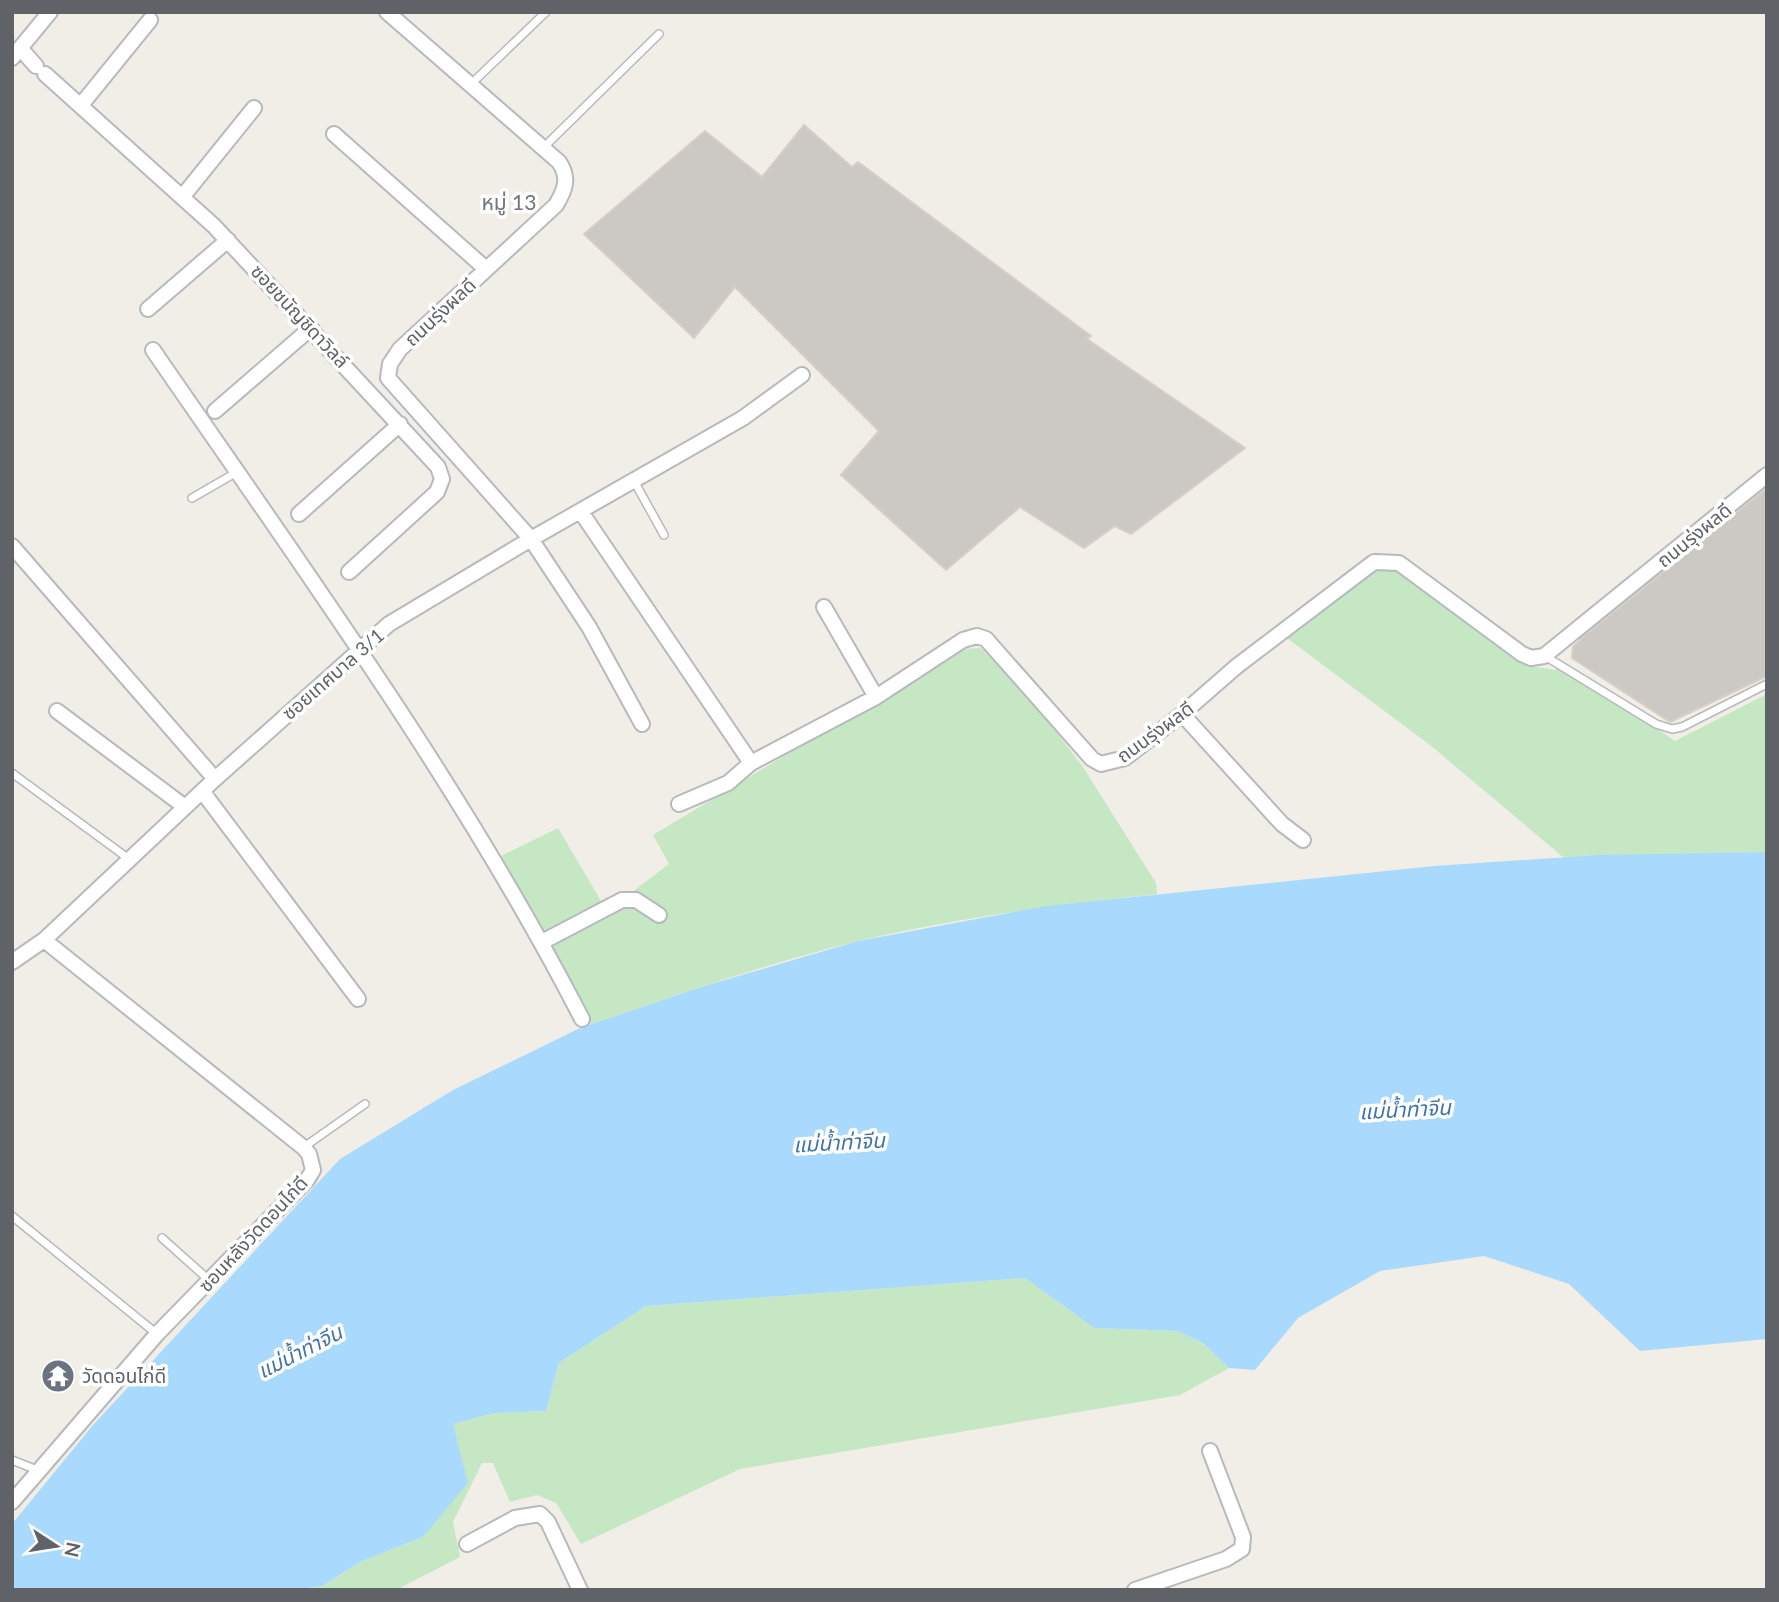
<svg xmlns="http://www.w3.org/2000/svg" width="1779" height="1602" font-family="Lato,'Noto Sans Thai',sans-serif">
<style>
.green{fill:#c5e7c4}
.water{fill:#a9dafe}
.building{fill:#ccc9c4;stroke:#d5d0c5;stroke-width:2}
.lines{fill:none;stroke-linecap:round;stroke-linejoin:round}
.lane-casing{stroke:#b7b9bd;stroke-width:10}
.street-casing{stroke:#b7b9bd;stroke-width:18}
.lane{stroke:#fff;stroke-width:7}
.street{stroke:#fff;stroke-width:14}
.labels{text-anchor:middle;stroke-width:7;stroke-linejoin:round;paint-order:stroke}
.street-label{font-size:19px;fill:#5f6367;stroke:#fff}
.worship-label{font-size:19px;fill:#5b616d;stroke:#fff;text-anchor:start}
.neighbourhood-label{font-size:21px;fill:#707579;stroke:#fff}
.water-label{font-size:21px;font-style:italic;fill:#4175a9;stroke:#fff}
</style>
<rect width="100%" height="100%" fill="#f1eee7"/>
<path class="green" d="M 1397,567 L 1530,666 L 1555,670 L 1564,665 L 1675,741 L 1767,694 L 1767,852 L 1563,857 L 1430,745 L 1287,638 L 1371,568 Z
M 981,648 L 1031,699 L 1083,767 L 1156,883 L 1157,894 C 1057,905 956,918 858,941 C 764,964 672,997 580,1028 L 547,966 L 556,952 L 501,856 L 558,828 L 607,911 L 669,864 L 653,835 L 961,649 Z
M 1025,1278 L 1094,1328 L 1177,1331 L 1203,1343 L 1229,1368 L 1180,1395 L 740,1469 L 581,1544 L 556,1503 L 537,1495 L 510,1502 L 493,1463 L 482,1463 L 453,1522 L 460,1557 L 396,1590 L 297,1590 L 322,1586 L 362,1561 L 423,1537 L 453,1424 L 494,1413 L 546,1411 L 559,1363 L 646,1306 Z"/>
<path class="water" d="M 1767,852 L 1767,1339 L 1640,1351 L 1569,1284 L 1484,1256 L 1380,1271 L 1298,1318 L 1255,1370 L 1229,1368 L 1203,1343 L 1177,1331 L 1094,1328 L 1025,1278 L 646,1306 L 559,1363 L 546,1411 L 494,1413 L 453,1424 L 468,1483 L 423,1537 L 362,1561 L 322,1586 L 297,1590 L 12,1590 L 12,1524 L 93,1425 L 340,1159 L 453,1090 L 580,1028 L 698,988 L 858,941 L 1046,906 L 1434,866 L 1598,855 Z"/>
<path class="building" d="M 804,125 L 852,167 L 858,162 L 1091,336 L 1087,339 L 1245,448 L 1131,534 L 1115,526 L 1084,548 L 1020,507 L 946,570 L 841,475 L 879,431 L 735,287 L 694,338 L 584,234 L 705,131 L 762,177 Z
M 1767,488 L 1767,676 L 1670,722 L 1572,658 L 1573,647 L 1584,636 Z"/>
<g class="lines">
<defs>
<path id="lane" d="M 470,85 L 546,12
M 543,148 L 659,34
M 634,481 L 664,535
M 192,498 L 237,472
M 1545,656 L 1656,724 L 1672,729 L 1682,727 L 1767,684
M 12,773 L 129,859
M 304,1147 L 365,1104
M 12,1216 L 157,1334
M 162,1238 L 209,1280
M 12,1460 L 37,1470"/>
<path id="street" d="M 387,12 L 559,162 C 570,178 565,190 556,205 L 400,349 L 390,364 L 388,378 L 531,539 L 589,627 L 642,724
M 20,48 L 36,66
M 12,58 L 50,12
M 45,74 L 214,226 L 438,467 L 442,479 L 437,492 L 349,572
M 81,105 L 150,20
M 334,134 L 486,269
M 183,196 L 254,108
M 148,309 L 228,240
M 153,350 C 302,567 462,786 582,1019
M 215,411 L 311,328
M 581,512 L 751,763 L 876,697 L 963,640 L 977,636 L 986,639 L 1092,759 L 1101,764 L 1125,758 L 1182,714 L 1237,666 L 1374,562 L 1399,563 L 1522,654 L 1531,658 L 1544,656 L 1767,475
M 299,514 L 400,424
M 12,546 L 215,779
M 824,607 L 876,697
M 57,711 L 185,807
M 1182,714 L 1282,824 L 1303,840
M 202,791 L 358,999
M 679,804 L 728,783 L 751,763
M 542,942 L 622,900 L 636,900 L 659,915
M 12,962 L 44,940 L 215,779 L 389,624 L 531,539 L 743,418 L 802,375
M 12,1502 L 157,1334 L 307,1180 L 313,1170 L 309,1154 L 304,1148 L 44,940
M 467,1544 L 515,1518 L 540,1514 L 548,1522 L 580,1590
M 1135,1590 L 1226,1559 L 1242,1549 L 1243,1537 L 1210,1451"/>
</defs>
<use href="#lane" class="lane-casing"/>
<use href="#street" class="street-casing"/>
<use href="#lane" class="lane"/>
<use href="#street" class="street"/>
</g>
<defs>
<symbol id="temple-disc" viewBox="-11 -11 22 22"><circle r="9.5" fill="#6b7280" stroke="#fff"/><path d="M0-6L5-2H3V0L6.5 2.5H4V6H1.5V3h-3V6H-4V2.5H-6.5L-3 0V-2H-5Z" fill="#fff"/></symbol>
</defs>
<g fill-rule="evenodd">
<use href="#temple-disc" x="39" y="1357" width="38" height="38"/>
</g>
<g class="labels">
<g class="street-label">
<text transform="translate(440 312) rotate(-43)" y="7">ถนนรุ่งผลดี</text>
<text transform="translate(300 316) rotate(47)" y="7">ซอยชนัญชิดาวิลล์</text>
<text transform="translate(1694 535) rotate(-39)" y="7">ถนนรุ่งผลดี</text>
<text transform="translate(333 674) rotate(-41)" y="7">ซอยเทศบาล 3/1</text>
<text transform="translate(1155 732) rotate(-36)" y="7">ถนนรุ่งผลดี</text>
<text transform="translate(253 1234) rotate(-47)" y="7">ซอนหลังวัดดอนไก่ดี</text>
</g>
<g class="worship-label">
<text x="82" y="1383">วัดดอนไก่ดี</text>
</g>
<g class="neighbourhood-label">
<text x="509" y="210">หมู่ 13</text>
</g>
<g class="water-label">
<text transform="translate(1405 1110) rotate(-3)" y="7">แม่น้ำท่าจีน</text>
<text transform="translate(839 1143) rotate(-3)" y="7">แม่น้ำท่าจีน</text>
<text transform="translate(300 1352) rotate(-27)" y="7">แม่น้ำท่าจีน</text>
</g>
</g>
<rect width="1779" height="1602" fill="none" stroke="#5f6367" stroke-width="28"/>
<g transform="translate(56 1546) rotate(102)" stroke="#ffffff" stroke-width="5" paint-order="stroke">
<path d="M0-5L12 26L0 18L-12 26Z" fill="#5f6367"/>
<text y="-10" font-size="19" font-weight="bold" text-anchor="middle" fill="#5f6367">N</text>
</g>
</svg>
